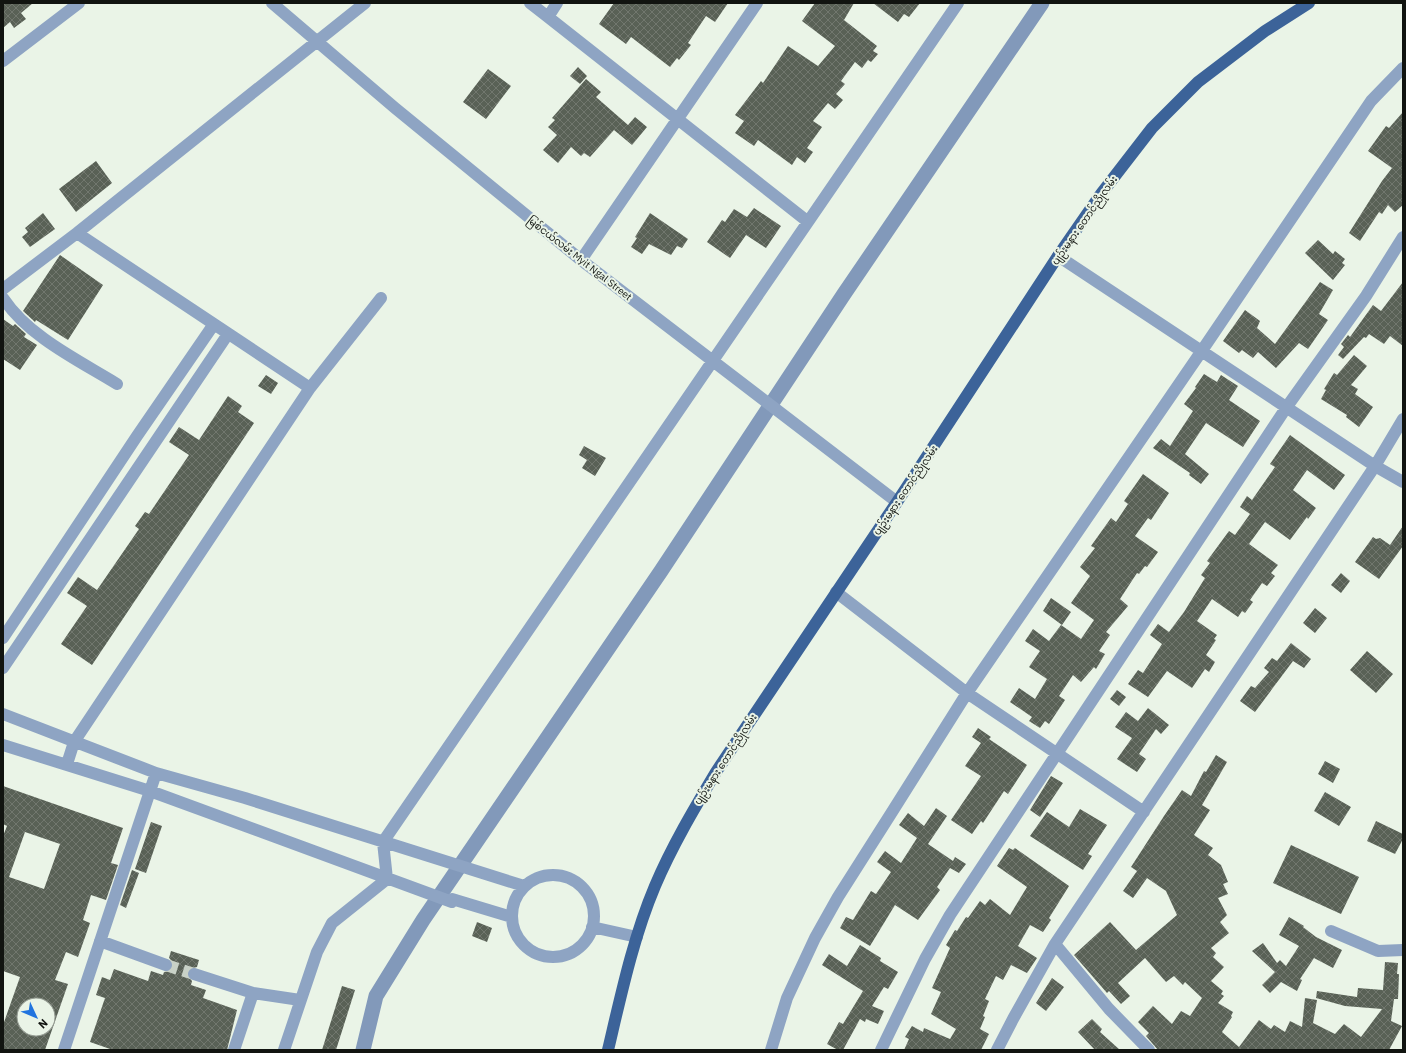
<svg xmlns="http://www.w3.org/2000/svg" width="1406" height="1053" font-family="'IBM Plex Sans','Noto Sans Myanmar',sans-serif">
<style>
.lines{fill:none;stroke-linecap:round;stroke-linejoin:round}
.canal{stroke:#8299ba;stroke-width:15}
.building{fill:url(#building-cross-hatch);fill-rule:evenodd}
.minor-tunnel{stroke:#c9d2c7;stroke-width:12;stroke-dasharray:12 6;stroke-linecap:butt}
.minor{stroke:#8ea4c3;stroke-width:12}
.primary{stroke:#3c6399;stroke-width:12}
.labels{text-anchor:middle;stroke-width:4;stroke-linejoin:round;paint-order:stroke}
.street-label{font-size:10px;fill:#111410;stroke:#eaf4e7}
</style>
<defs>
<pattern id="building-cross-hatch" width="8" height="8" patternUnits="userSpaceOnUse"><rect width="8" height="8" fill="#596156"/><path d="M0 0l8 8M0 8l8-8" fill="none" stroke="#71776e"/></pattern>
</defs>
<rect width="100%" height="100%" fill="#eaf4e7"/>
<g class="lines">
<path class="canal" d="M 363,1050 L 376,996 L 423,920 L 661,571 L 844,294 L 1042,3"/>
</g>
<path class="building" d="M 3,3 L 33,3 L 21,13 L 26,19 L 14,28 L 10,22 L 3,28 Z
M 614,3 L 728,3 L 715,22 L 706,16 L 688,43 L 691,45 L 679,60 L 677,58 L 670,67 L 631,37 L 626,44 L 599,24 Z
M 815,3 L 854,3 L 844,20 L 877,46 L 873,51 L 878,54 L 871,62 L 868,60 L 862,68 L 855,62 L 841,81 L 845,84 L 836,94 L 843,100 L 835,109 L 828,103 L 813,121 L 822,127 L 807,148 L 813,152 L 805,163 L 797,157 L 792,165 L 758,140 L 754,146 L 735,133 L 744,121 L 735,115 L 761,81 L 763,83 L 788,46 L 818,66 L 835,46 L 802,21 Z
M 873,3 L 920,3 L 909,17 L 904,14 L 898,22 Z
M 578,67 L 587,76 L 580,84 L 570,76 Z
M 488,69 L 511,86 L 486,119 L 463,102 Z
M 586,79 L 601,92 L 596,97 L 628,125 L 635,117 L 647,127 L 632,145 L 614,130 L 590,157 L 584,153 L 581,156 L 571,147 L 558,163 L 543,150 L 557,135 L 548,127 L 555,120 L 552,118 Z
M 1403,112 L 1403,205 L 1395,212 L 1388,205 L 1382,214 L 1379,212 L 1360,241 L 1349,233 L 1382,181 L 1392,168 L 1368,151 L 1386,126 L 1389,128 Z
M 96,161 L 112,183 L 76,212 L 59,189 Z
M 754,208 L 781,226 L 766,248 L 746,235 L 730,258 L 707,242 L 722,220 L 725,222 L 734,209 L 747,217 Z
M 43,213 L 55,229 L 30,247 L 22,237 L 28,232 L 25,228 Z
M 650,213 L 688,239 L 682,248 L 677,246 L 671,255 L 649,244 L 642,254 L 631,247 L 637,238 L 635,237 Z
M 1318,240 L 1333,254 L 1335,251 L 1345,259 L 1342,263 L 1345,265 L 1333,280 L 1305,253 Z
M 60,255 L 103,285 L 68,340 L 36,320 L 35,322 L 23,311 Z
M 1320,282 L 1333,290 L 1319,314 L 1328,320 L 1308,349 L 1299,343 L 1276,368 L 1258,352 L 1253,358 L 1242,350 L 1239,353 L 1223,341 L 1245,310 L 1260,321 L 1257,328 L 1275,344 Z
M 1403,282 L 1403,346 L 1390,336 L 1384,344 L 1369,334 L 1366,338 L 1364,337 L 1343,359 L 1338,355 L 1344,347 L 1341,344 L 1348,335 L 1350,337 L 1373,305 L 1381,311 Z
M 3,319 L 13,326 L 15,324 L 26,334 L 24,337 L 37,345 L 20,370 L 3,359 Z
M 1354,355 L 1367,366 L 1351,385 L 1358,389 L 1355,394 L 1373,407 L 1359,427 L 1346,417 L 1347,415 L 1321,399 L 1326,390 L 1324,389 L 1334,373 L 1337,375 Z
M 1204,374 L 1217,382 L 1221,375 L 1238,386 L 1229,400 L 1260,421 L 1243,447 L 1206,423 L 1185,454 L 1209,474 L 1201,484 L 1189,475 L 1190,473 L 1153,448 L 1161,439 L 1170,446 L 1193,411 L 1184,404 L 1196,388 L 1195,387 Z
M 266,375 L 278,383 L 271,394 L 258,386 Z
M 228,396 L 242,406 L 238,412 L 254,423 L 92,665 L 61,644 L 87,606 L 67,593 L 78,577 L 97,590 L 139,529 L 135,526 L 145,512 L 149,514 L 189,455 L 169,442 L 179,427 L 199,440 Z
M 1290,435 L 1345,475 L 1334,490 L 1307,470 L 1293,490 L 1316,508 L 1308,519 L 1307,517 L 1290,540 L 1265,522 L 1249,544 L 1278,565 L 1271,573 L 1275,576 L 1267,586 L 1262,583 L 1250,600 L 1253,602 L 1245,613 L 1242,611 L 1238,617 L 1212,599 L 1197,621 L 1217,635 L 1214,639 L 1216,640 L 1206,655 L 1215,662 L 1209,672 L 1205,669 L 1192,688 L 1167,671 L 1148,697 L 1128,684 L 1138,670 L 1143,673 L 1162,644 L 1150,635 L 1158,624 L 1169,632 L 1184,612 L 1205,578 L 1201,575 L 1210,563 L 1207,561 L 1229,531 L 1235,535 L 1250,514 L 1240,507 L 1247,496 L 1252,500 L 1275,467 L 1270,464 Z
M 584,446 L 606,458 L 595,476 L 582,468 L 587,460 L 579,455 Z
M 1143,474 L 1169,493 L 1151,520 L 1148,518 L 1135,536 L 1158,552 L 1147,567 L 1145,566 L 1139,574 L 1137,573 L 1120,599 L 1128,606 L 1106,632 L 1110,635 L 1099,651 L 1105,654 L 1096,669 L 1094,667 L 1081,682 L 1073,675 L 1059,696 L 1065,700 L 1049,724 L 1045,721 L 1040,728 L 1029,721 L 1032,717 L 1010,702 L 1019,688 L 1035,699 L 1047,679 L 1029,667 L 1040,651 L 1025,641 L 1033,629 L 1049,641 L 1061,625 L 1081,639 L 1094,620 L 1071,603 L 1090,576 L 1080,567 L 1095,548 L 1091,546 L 1111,518 L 1116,522 L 1128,504 L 1124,501 Z
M 1403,526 L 1403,546 L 1379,579 L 1355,562 L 1373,537 L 1376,539 L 1380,538 L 1390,545 Z
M 1341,573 L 1350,581 L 1341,593 L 1331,585 Z
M 1051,598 L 1071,612 L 1062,625 L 1043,611 Z
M 1315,608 L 1327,618 L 1315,633 L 1303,623 Z
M 1291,643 L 1311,659 L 1304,668 L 1293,661 L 1255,712 L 1240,701 L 1251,686 L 1255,688 L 1269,672 L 1264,668 L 1272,658 L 1277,661 Z
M 1367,651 L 1393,674 L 1376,693 L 1350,670 Z
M 1117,690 L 1126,697 L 1119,706 L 1110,699 Z
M 1148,708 L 1169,725 L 1161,734 L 1156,729 L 1139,754 L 1146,759 L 1137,772 L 1117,759 L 1132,738 L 1115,727 L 1126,712 L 1138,721 Z
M 978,728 L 991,737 L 989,739 L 1027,765 L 1008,794 L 1004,791 L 983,823 L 981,821 L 972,834 L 951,820 L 981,776 L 965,766 L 981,743 L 972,737 Z
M 1216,755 L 1227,762 L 1202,805 L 1210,810 L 1194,835 L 1213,848 L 1208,855 L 1221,865 L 1228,882 L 1223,884 L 1228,894 L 1218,898 L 1227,915 L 1220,922 L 1229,933 L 1211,948 L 1216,953 L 1213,957 L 1224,967 L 1211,981 L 1223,991 L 1221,994 L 1224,996 L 1218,1003 L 1233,1012 L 1231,1016 L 1232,1017 L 1222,1032 L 1239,1047 L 1259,1020 L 1271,1029 L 1274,1025 L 1285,1032 L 1290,1021 L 1302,1027 L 1305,998 L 1317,1000 L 1313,1023 L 1335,1034 L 1344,1024 L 1361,1037 L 1382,1009 L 1345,1006 L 1316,998 L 1317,991 L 1357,997 L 1358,988 L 1383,990 L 1385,962 L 1398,963 L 1397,974 L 1399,974 L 1398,999 L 1394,999 L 1391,1021 L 1402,1026 L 1389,1050 L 1158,1050 L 1146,1036 L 1149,1033 L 1138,1022 L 1153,1006 L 1172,1024 L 1181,1011 L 1190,1016 L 1202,998 L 1185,982 L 1183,985 L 1174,976 L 1166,982 L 1145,958 L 1118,983 L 1130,996 L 1121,1004 L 1109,991 L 1107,993 L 1074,955 L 1110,922 L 1136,950 L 1177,915 L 1166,891 L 1147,878 L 1133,898 L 1123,891 L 1137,871 L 1131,867 L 1164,816 L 1182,790 L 1191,796 L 1204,771 L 1206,772 Z
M 1325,761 L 1340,769 L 1333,783 L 1318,774 Z
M 1051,776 L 1063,783 L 1040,817 L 1030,810 Z
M 3,786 L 123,828 L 111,863 L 118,865 L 106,900 L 91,895 L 83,920 L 90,923 L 78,957 L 66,952 L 55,980 L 68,984 L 45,1050 L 3,1050 L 3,1025 L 20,977 L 3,971 L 3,836 L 7,826 L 3,824 ZM 25,832 L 60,844 L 44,889 L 9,877 ZM 24,1005 L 48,1005 L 48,1029 L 24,1029 Z
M 1325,792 L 1351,807 L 1339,826 L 1314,811 Z
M 936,808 L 947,816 L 928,844 L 953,861 L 955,857 L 966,864 L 959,873 L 950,868 L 937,887 L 940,890 L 918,920 L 895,905 L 870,946 L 840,928 L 846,917 L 853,920 L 871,891 L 876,894 L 891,872 L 877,862 L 885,851 L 901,863 L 917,838 L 899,825 L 908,813 L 924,826 Z
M 1080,809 L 1107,825 L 1088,854 L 1092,856 L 1083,870 L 1030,836 L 1047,812 L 1069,827 Z
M 1376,821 L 1403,834 L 1403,839 L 1395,854 L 1367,841 Z
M 151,822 L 162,826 L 146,873 L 135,869 Z
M 1291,845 L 1359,877 L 1341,914 L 1273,883 Z
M 1009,848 L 1013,850 L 1015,848 L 1069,886 L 1049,918 L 1051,920 L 1043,932 L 1030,925 L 1018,946 L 1037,958 L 1027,973 L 1011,965 L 1003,980 L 996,976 L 985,999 L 989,1001 L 983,1016 L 985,1017 L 980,1029 L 989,1034 L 981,1050 L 904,1050 L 909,1039 L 905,1037 L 912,1026 L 923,1032 L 924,1028 L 950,1039 L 956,1029 L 931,1014 L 941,992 L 932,988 L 950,948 L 946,945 L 955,930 L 957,931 L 966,917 L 968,918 L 980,901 L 985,905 L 990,899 L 1010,915 L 1027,887 L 997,866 Z
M 132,870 L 139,873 L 126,908 L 120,905 Z
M 1289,917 L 1304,926 L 1303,927 L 1316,937 L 1342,950 L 1333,968 L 1314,958 L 1300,979 L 1302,980 L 1297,991 L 1281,982 L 1270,993 L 1262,985 L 1275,972 L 1252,951 L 1263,943 L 1277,963 L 1280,960 L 1286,966 L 1299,946 L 1279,935 Z
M 477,922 L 492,928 L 487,942 L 472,936 Z
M 860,945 L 881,958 L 880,961 L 898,972 L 888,989 L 884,987 L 872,1006 L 884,1011 L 878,1024 L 866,1019 L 865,1022 L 860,1019 L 843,1050 L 838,1050 L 827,1044 L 839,1022 L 843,1024 L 863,991 L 822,965 L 829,954 L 847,966 Z
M 171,951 L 199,960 L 197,967 L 189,969 L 187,975 L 192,981 L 191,985 L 206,990 L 203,998 L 237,1010 L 227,1050 L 113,1050 L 90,1042 L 105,998 L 96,995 L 102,977 L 110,980 L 114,969 L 148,981 L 151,971 L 163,975 L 164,972 L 170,971 L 173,967 L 172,961 L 169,958 Z
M 1052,978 L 1064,987 L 1046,1011 L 1036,1003 Z
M 342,986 L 355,990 L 336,1050 L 322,1050 Z
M 1092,1019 L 1102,1029 L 1100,1032 L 1120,1050 L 1095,1050 L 1078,1032 Z"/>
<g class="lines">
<path class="minor-tunnel" d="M 166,965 L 194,974"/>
<path class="minor" d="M 272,3 L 395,108 L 581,260 L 897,502
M 530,3 L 548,17 L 557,3
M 548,17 L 807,221
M 3,61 L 79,3
M 77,233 L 310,388
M 1058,256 L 1375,466 L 1403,482
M 581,260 L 757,3
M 3,289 L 77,233 L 365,3
M 3,298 C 29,337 78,360 117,384
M 836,592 L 967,693 L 1144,812
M 3,638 L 137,436 L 214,324
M 3,668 L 228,334
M 3,714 L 156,773 L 245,798 L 524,886
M 3,745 L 150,791 L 452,902
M 67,764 L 74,742 L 310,388 L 381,298
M512 916a41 41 0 1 1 82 0a41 41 0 1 1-82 0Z
M 452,902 L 452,899 L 512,917
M 592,927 L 637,937
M 1331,931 L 1378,951 L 1403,950
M 100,941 L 166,965
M 1055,944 L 1109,1009 L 1149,1050
M 194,974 L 253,993
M 64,1050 L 156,773
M 234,1050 L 253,993 L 300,1000
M 284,1050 L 317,952 L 332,923 L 387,879 L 383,842 L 958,3
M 771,1050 L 787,998 L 815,938 L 838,897 L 892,812 L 967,693 L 1201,352 L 1371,101 L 1403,68
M 881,1050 L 925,959 L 950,915 L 1286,408 L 1366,296 L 1403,237
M 997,1050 L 1013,1019 L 1055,944 L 1375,466 L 1403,419"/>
<path class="primary" d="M 608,1050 C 621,995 633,938 655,886 C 672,846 694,809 716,772 L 897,502 L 1058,256 L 1101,194 L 1152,128 L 1198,82 L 1265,31 L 1309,3"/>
</g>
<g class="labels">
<g class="street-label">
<text transform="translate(1084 220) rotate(-55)" y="4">ပျဉ်းမနား တောင်ညိုလမ်း</text>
<text transform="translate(580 258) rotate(38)" y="4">မြစ်ငယ်လမ်း Myit Ngal Street</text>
<text transform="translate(905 490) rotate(-56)" y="4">ပျဉ်းမနား တောင်ညိုလမ်း</text>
<text transform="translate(725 759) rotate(-57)" y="4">ပျဉ်းမနား တောင်ညိုလမ်း</text>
</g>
</g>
<rect width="1406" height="1053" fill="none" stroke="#111410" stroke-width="8"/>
<g transform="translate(36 1017) rotate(134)"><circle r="19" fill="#eaf4e7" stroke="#939a91"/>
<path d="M0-3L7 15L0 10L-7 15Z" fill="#2174df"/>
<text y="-6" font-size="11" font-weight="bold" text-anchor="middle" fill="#111410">N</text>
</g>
</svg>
